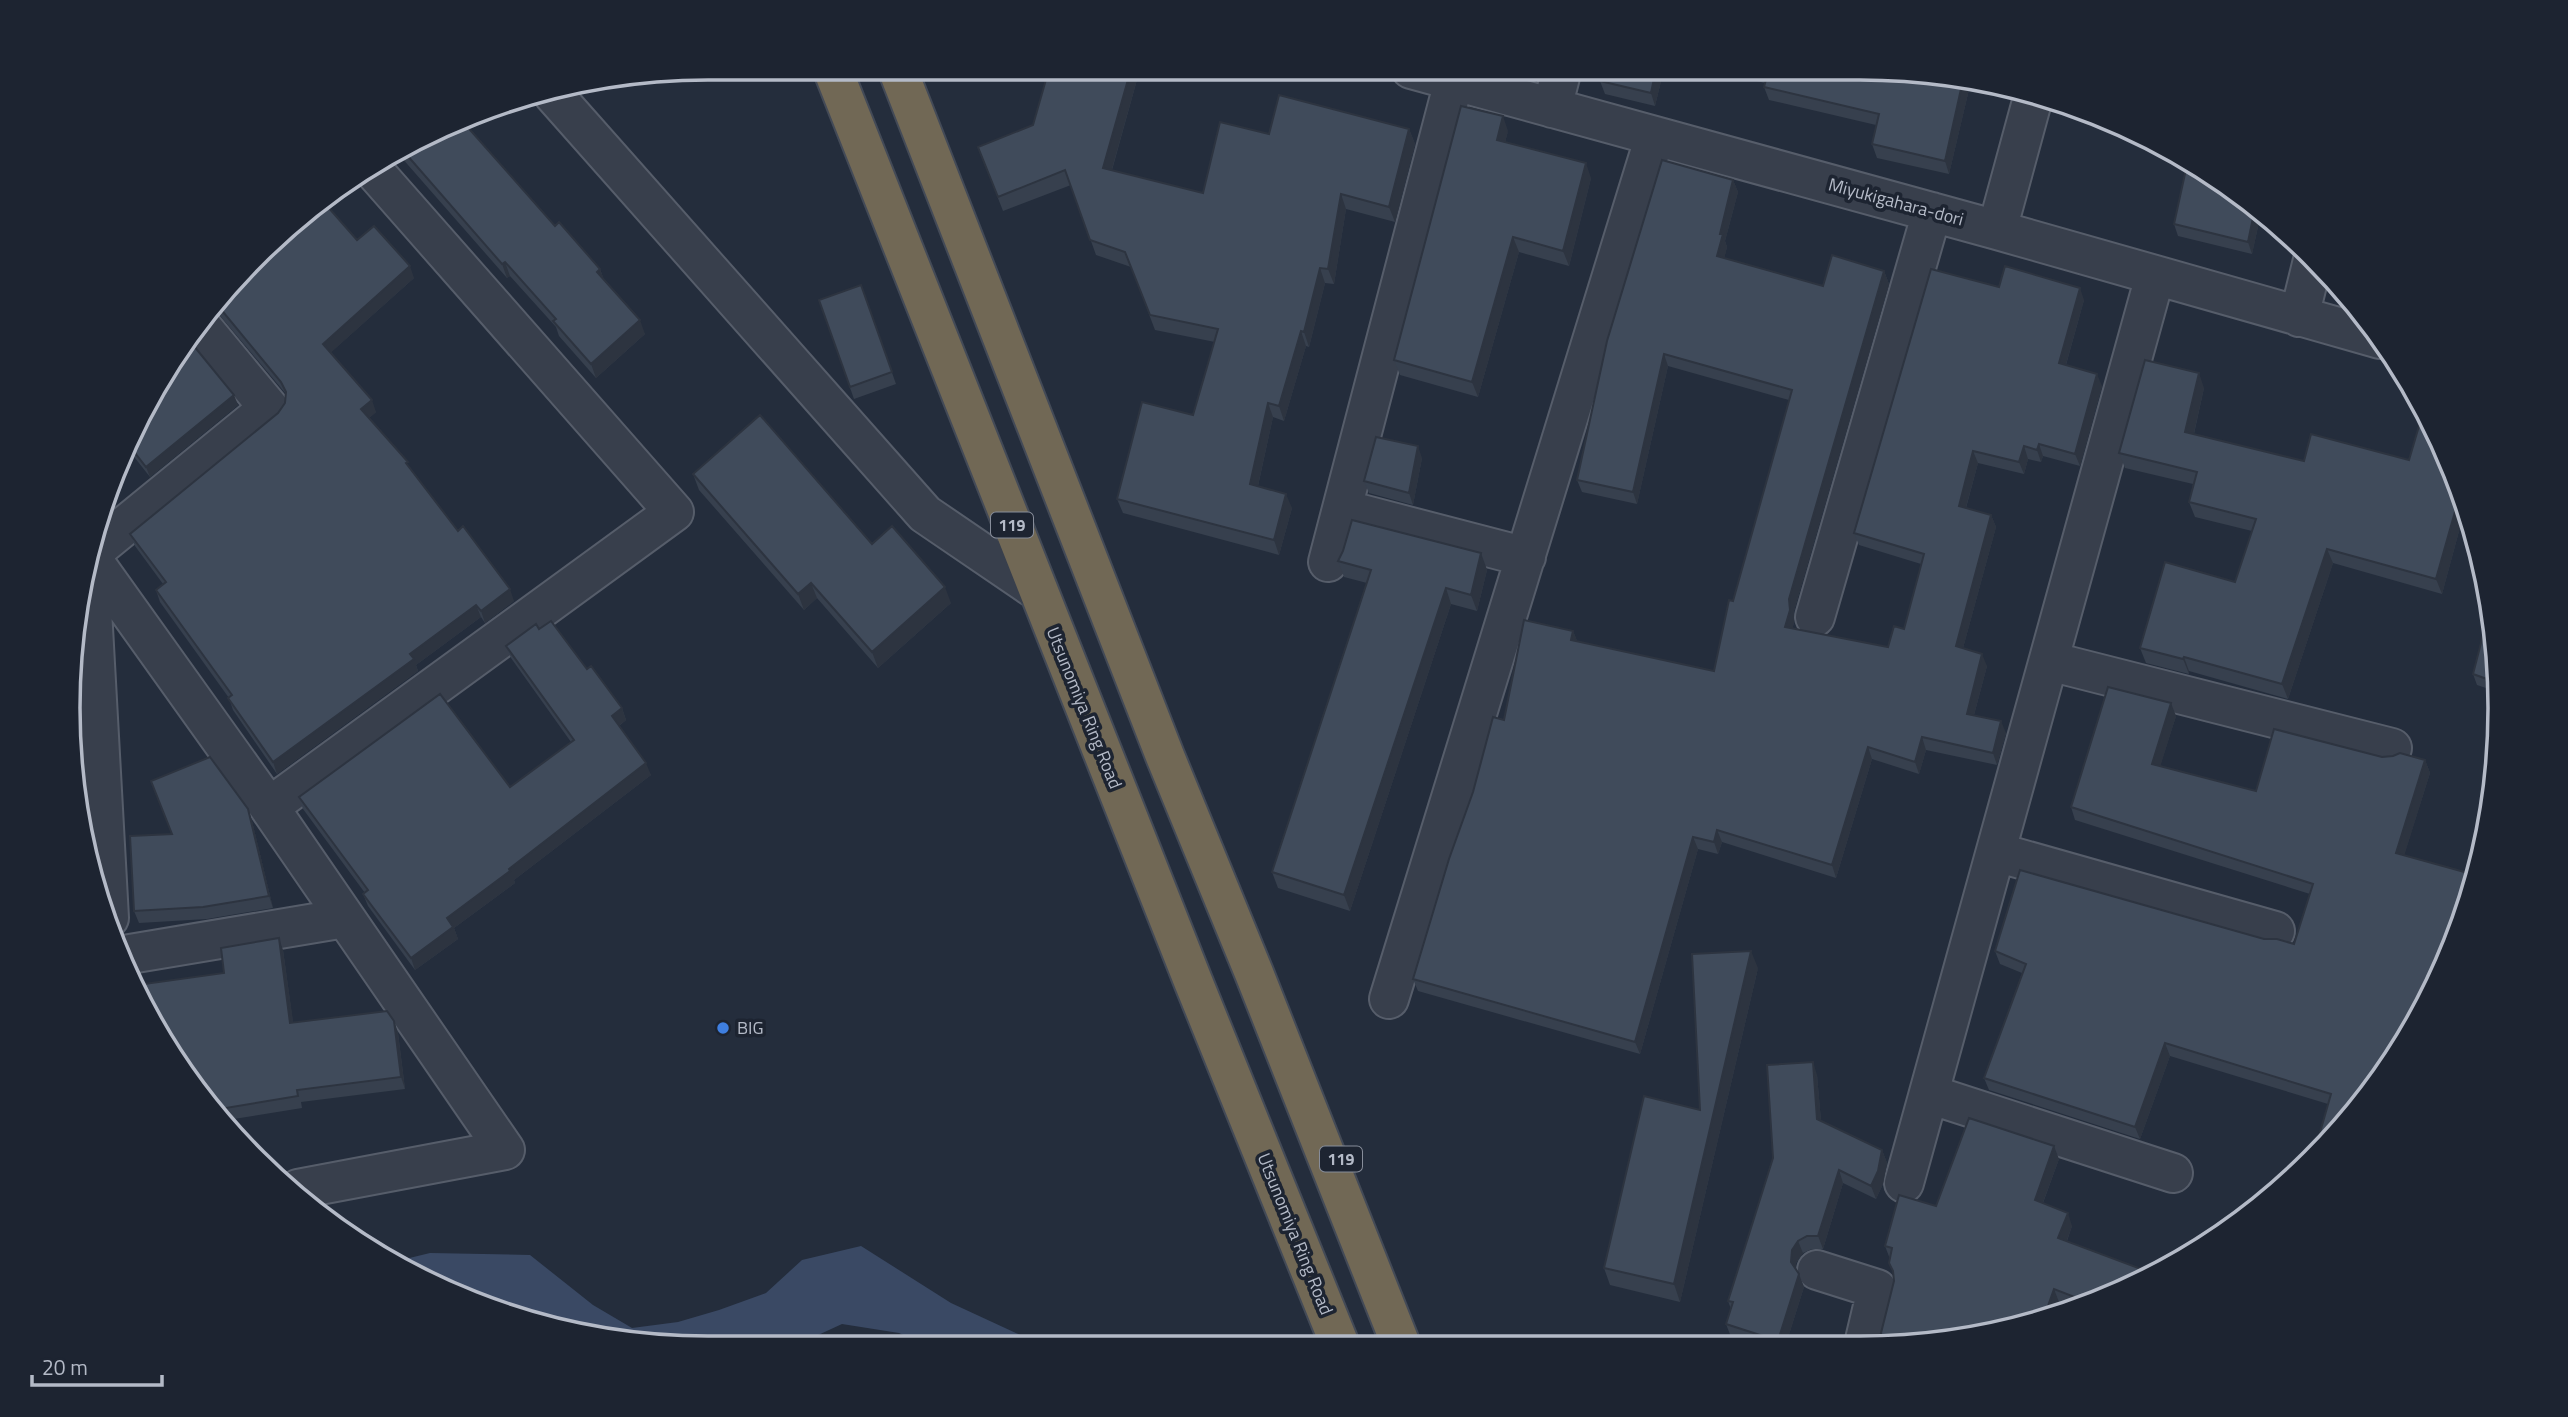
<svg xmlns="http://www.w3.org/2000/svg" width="2568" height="1417" font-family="'Titillium Web',sans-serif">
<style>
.water{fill:#3a4964}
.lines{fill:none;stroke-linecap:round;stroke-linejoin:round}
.minor-casing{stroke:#565d6a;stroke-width:42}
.highway-casing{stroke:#434a57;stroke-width:42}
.minor{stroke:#383f4c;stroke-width:38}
.highway{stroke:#716855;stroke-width:38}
.wall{fill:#37404e}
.shaded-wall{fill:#2d3440}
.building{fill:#404b5b;stroke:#2d3440;stroke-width:2}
.shop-dot{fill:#3f7fe0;stroke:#1d2431;stroke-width:2.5}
.labels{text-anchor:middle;stroke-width:7;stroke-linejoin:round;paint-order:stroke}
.shield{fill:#1d2431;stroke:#878d9a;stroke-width:2}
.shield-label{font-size:16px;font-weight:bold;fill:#b4bac7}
.street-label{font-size:18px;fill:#b4bac7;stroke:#1d2431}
.poi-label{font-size:18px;fill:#b4bac7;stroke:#1d2431;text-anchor:start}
.rim{fill:none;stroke:#b4bac7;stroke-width:3.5}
</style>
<rect width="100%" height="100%" fill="#242d3c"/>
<path class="water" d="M 861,1246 L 951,1303 L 1044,1346 L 929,1347 L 899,1333 L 842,1324 L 792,1347 L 667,1347 L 542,1327 L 389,1263 L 430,1253 L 530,1255 L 593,1305 L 632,1328 L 678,1322 L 719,1310 L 766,1293 L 802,1260 Z"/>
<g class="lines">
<defs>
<path id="minor" d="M 1411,69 L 1997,230 L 2380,339
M 553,94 L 925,514 L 1038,591
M 1552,108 L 1562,69
M 1997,230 L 2034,94
M 2299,317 L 2313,260
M 1342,509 L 1526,557
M 89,555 L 269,807 L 505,1150 L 298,1189
M 89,555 L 109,918
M 89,555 L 269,408 L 201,326
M 1328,562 L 1454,81
M 1815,617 L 1932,212
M 2049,661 L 2392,748
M 269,807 L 674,512 L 374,171
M 1996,852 L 2275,931
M 118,956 L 345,918
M 1389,999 L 1655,136
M 1929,1094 L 2173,1173
M 1904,1183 L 2155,276
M 1817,1270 L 1877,1289 L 1864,1344"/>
<path id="highway" d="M 832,68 L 1193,981 L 1340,1345
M 897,68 L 1165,756 L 1254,973 L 1401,1345"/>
</defs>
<use href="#minor" class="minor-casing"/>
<use href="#highway" class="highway-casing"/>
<use href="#minor" class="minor"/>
<use href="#highway" class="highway"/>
</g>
<path class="wall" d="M 1049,69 L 1140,69 L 1112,170 L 1203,193 L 1269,134 L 1409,129 L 1415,144 L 1395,222 L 1346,209 L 1334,284 L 1325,283 L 1309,347 L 1306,346 L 1284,421 L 1273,417 L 1258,486 L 1292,508 L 1279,555 L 1123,513 L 1117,499 L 1193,415 L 1215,342 L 1155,330 L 1131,267 L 1096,255 L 1071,185 L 1003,211 L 978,147 L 1033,125 Z
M 1664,69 L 1655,106 L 1605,94 L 1600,81 Z
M 1703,69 L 1901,70 L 1971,81 L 1949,174 L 1877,158 L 1872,144 L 1876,125 L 1769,100 L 1764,87 L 1765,83 Z
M 464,123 L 555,226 L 600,269 L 604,280 L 645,334 L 596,378 L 559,336 L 556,327 L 510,276 L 507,278 L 401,157 Z
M 1508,131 L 1505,142 L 1591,178 L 1569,266 L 1519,252 L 1478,397 L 1400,375 L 1394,360 Z
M 1733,180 L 1738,192 L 1725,241 L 1727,247 L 1724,258 L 1823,286 L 1884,271 L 1889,284 L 1794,611 L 1794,623 L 1792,629 L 1888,647 L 1904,629 L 1921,564 L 1859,545 L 1854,533 L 1999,287 L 2084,300 L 2066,365 L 2102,386 L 2080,466 L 2043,456 L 2041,462 L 2028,459 L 2024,474 L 1978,463 L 1966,508 L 1991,515 L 1996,527 L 1963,648 L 1987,666 L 1974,715 L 2006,733 L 1997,765 L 1926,750 L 1919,774 L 1872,759 L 1836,878 L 1722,842 L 1718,854 L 1698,849 L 1640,1054 L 1418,991 L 1413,979 L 1504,720 L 1573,631 L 1577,641 L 1714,671 L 1789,400 L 1668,366 L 1637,504 L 1582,492 L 1577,480 Z
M 318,201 L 357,240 L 414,278 L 330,353 L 376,412 L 369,418 L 410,468 L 458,531 L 514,601 L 485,623 L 481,617 L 416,665 L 418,671 L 277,774 L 233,710 L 229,698 L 160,602 L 156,590 L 163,584 L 135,546 L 130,534 L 278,413 L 285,403 L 286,394 L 216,311 Z
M 2261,213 L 2252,254 L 2178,236 L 2174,224 Z
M 2324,273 L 2347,297 L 2329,293 L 2323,278 Z
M 861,285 L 896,384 L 854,399 L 819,300 Z
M 176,353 L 238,405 L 150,477 L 131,453 Z
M 2204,388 L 2194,434 L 2304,461 L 2409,460 L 2434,425 L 2465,509 L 2442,594 L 2333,563 L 2288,699 L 2189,671 L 2189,674 L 2146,663 L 2140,648 L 2235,582 L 2252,531 L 2195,517 L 2189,502 L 2193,484 L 2125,468 L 2119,453 Z
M 1422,458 L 1413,505 L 1369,493 L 1364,481 Z
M 693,474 L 872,544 L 951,603 L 878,668 L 817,598 L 804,610 L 699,490 Z
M 1481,553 L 1487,570 L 1477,611 L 1451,604 L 1350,911 L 1278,888 L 1272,872 L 1367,583 L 1344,577 L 1338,561 Z
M 539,629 L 587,669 L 622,708 L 626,720 L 619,726 L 651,775 L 514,880 L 515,883 L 454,928 L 458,939 L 415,970 L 368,906 L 363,894 L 365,893 L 303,809 L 299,797 L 510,787 L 571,742 L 511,658 L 506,646 Z
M 2498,666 L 2498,692 L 2477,685 L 2473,674 Z
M 2176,716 L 2160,766 L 2256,791 L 2382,757 L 2425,760 L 2430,773 L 2404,855 L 2468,873 L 2473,885 L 2465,916 L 2414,1028 L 2341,1131 L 2319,1150 L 2317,1143 L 2328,1104 L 2170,1056 L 2140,1139 L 1989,1090 L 1984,1078 L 2022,973 L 2000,964 L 1995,951 L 2264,939 L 2294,944 L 2310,894 L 2075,820 L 2071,807 Z
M 248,809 L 252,821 L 273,908 L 207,919 L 139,923 L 134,911 L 172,834 Z
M 283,950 L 293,1023 L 394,1021 L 398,1033 L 405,1089 L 301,1102 L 302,1108 L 221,1121 L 137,985 L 224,973 Z
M 1758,968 L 1680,1302 L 1610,1285 L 1604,1268 L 1700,1110 Z
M 1817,1075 L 1821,1121 L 1882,1150 L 1887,1163 L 1883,1184 L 1876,1199 L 1843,1183 L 1823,1249 L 1812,1249 L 1803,1253 L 1796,1263 L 1796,1270 L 1804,1287 L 1786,1344 L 1751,1344 L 1731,1337 L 1726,1324 L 1731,1309 L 1728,1301 Z
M 2059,1159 L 2043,1203 L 2072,1226 L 2067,1241 L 2150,1273 L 2077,1309 L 2059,1302 L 2053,1318 L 1943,1343 L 1880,1337 L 1894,1281 L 1894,1275 L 1889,1263 L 1890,1259 L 1885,1246 L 1936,1206 Z"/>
<path class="shaded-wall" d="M 1131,69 L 1140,69 L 1108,183 L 1103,168 Z
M 1656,69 L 1664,69 L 1655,106 L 1651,93 Z
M 1963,80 L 1971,81 L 1949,174 L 1945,161 Z
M 1503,116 L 1508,131 L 1502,155 L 1497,140 Z
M 1409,129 L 1415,144 L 1395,222 L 1389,207 Z
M 1586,163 L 1591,178 L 1569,266 L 1563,251 Z
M 1733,180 L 1738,192 L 1725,241 L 1727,247 L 1722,268 L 1717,256 L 1720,234 Z
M 1341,194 L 1346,209 L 1334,284 L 1328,269 Z
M 2255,208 L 2261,213 L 2252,254 L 2248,242 Z
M 1513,237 L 1519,252 L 1478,397 L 1472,382 Z
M 505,262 L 510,276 L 507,278 L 502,264 Z
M 410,266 L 414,278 L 327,356 L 323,344 Z
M 1320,268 L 1325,283 L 1309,347 L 1304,332 Z
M 600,269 L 605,283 L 597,272 Z
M 1884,271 L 1889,284 L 1794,611 L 1794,623 L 1789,640 L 1785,627 L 1789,599 Z
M 2080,288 L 2084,300 L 2063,375 L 2059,363 Z
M 640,320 L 645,334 L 596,378 L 591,364 Z
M 1301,331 L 1306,346 L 1284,421 L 1279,406 Z
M 1664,354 L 1668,366 L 1637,504 L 1633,492 Z
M 2199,373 L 2204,388 L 2191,446 L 2185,432 Z
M 2097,374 L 2102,386 L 2080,466 L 2075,454 Z
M 234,395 L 238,405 L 150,477 L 146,467 Z
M 372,400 L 376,412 L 366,421 L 361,409 Z
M 1268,403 L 1273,417 L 1255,499 L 1250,484 Z
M 2039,444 L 2043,456 L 2041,462 L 2037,450 Z
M 1418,446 L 1422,458 L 1413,505 L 1409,493 Z
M 2024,446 L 2028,459 L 2024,474 L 2019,462 Z
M 1973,451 L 1978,463 L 1963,518 L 1959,506 Z
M 1286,494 L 1292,508 L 1279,555 L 1274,540 Z
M 2460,494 L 2465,509 L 2442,594 L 2436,579 Z
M 1991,515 L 1996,527 L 1960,659 L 1956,646 Z
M 2327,549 L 2333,563 L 2288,699 L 2282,684 Z
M 1481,553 L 1487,570 L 1477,611 L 1471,595 Z
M 811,583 L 817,598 L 804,610 L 798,594 Z
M 945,587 L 951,603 L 878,668 L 872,652 Z
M 1446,588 L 1451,604 L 1350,911 L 1344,895 Z
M 510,589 L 514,601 L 485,623 L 481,611 Z
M 476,605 L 481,617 L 416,665 L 418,671 L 277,774 L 273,762 L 410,654 Z
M 1573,631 L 1578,643 L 1571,640 Z
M 1982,654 L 1987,666 L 1971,726 L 1967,714 Z
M 2184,657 L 2189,671 L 2189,674 L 2183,659 Z
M 2171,703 L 2176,716 L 2157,777 L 2152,764 Z
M 622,708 L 626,720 L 616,728 L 612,716 Z
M 2001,721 L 2006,733 L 1997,765 L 1993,753 Z
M 1922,737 L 1926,750 L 1919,774 L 1915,762 Z
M 1868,747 L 1872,759 L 1836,878 L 1832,865 Z
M 2425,760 L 2430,773 L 2401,866 L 2396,853 Z
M 646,763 L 651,775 L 514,880 L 515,883 L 454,928 L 458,939 L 415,970 L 411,958 L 447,918 L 509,869 Z
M 248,809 L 252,821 L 273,908 L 269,896 Z
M 1717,830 L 1722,842 L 1718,854 L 1714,842 Z
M 1693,837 L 1698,849 L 1640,1054 L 1635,1042 Z
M 2468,873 L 2473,885 L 2469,903 L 2465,916 L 2445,959 Z
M 279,938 L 283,950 L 295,1035 L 290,1023 Z
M 1751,951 L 1758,968 L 1680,1302 L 1674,1284 Z
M 394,1021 L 398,1033 L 405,1089 L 401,1077 Z
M 2165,1043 L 2170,1056 L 2140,1139 L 2135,1127 Z
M 1813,1062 L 1817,1075 L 1822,1132 L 1817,1119 Z
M 2054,1146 L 2059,1159 L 2039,1213 L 2035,1200 Z
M 1882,1150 L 1887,1163 L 1883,1184 L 1876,1199 L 1871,1186 Z
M 1839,1170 L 1843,1183 L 1823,1249 L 1818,1236 Z
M 2068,1213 L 2072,1226 L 2063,1251 L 2058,1238 Z
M 1798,1241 L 1803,1253 L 1796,1263 L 1796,1275 L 1791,1262 L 1792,1250 Z
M 1799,1274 L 1804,1287 L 1786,1344 L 1777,1344 Z
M 2054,1289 L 2059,1302 L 2053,1318 L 2043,1320 Z"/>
<path class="building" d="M 1049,69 L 1131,69 L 1103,168 L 1203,193 L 1220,122 L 1269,134 L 1279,95 L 1409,129 L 1389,207 L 1341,194 L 1328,269 L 1320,268 L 1304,332 L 1301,331 L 1279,406 L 1268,403 L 1250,484 L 1286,494 L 1274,540 L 1117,499 L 1142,402 L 1193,415 L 1218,329 L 1150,315 L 1125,252 L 1090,240 L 1065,170 L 998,197 L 978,147 L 1033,125 Z
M 1603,69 L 1656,69 L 1651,93 L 1600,81 Z
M 1758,69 L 1901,70 L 1963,80 L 1945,161 L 1872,144 L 1879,114 L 1764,87 L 1768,72 Z
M 1461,106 L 1503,116 L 1497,140 L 1586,163 L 1563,251 L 1513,237 L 1472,382 L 1394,360 Z
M 464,123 L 555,226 L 559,222 L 600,269 L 597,272 L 640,320 L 591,364 L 553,321 L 556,319 L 505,262 L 502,264 L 406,154 Z
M 1662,160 L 1733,180 L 1720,234 L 1723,234 L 1717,256 L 1823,286 L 1832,255 L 1884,271 L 1789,599 L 1790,610 L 1785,627 L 1888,647 L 1894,626 L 1904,629 L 1924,554 L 1854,533 L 1931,269 L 1999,287 L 2005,266 L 2080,288 L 2059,363 L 2097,374 L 2075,454 L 2039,444 L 2037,450 L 2024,446 L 2019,462 L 1973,451 L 1959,506 L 1991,515 L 1956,646 L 1982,654 L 1967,714 L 2001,721 L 1993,753 L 1922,737 L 1915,762 L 1868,747 L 1832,865 L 1717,830 L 1714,842 L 1693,837 L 1635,1042 L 1413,979 L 1449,859 L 1473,792 L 1493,717 L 1504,720 L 1524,620 L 1573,631 L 1571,640 L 1714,671 L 1729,600 L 1733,601 L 1792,390 L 1664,354 L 1633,492 L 1577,480 L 1607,341 Z
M 2188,160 L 2255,208 L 2248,242 L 2174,224 Z
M 321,199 L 357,240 L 374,226 L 410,266 L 323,344 L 372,400 L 361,409 L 408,462 L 406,463 L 458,531 L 463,526 L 510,589 L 481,611 L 476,605 L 410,654 L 414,659 L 273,762 L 228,698 L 232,695 L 156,590 L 166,582 L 130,534 L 278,413 L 285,403 L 286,392 L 281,382 L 219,307 L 318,201 Z
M 2324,273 L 2331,279 L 2323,278 Z
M 861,285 L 892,372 L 850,387 L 819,300 Z
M 189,340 L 234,395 L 146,467 L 132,449 L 176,353 Z
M 2145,360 L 2199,373 L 2185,432 L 2304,461 L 2311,434 L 2409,460 L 2424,409 L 2434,425 L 2460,494 L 2436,579 L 2327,549 L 2282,684 L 2184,657 L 2183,659 L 2140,648 L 2165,562 L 2235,582 L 2256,519 L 2189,502 L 2197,472 L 2119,453 Z
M 760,415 L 872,544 L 892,526 L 945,587 L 872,652 L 811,583 L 798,594 L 693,474 Z
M 1376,437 L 1418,446 L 1409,493 L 1364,481 Z
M 1352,520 L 1481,553 L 1471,595 L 1446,588 L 1344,895 L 1272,872 L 1371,570 L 1338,561 L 1343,551 Z
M 2489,612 L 2498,666 L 2498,683 L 2473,674 Z
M 551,621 L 587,669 L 591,666 L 622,708 L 612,716 L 646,763 L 509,869 L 510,871 L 447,918 L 453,927 L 411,958 L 363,894 L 368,890 L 299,797 L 440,694 L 510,787 L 574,740 L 506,646 L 536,624 L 539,629 Z
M 2108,687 L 2171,703 L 2152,764 L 2256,791 L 2274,729 L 2382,757 L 2393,756 L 2400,753 L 2425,760 L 2396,853 L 2468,873 L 2445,959 L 2414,1028 L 2341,1131 L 2320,1149 L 2322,1145 L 2317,1143 L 2331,1094 L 2165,1043 L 2135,1127 L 1984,1078 L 2026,964 L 1995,951 L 2020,870 L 2264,939 L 2277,939 L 2294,944 L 2313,884 L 2071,807 Z
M 210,757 L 248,809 L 269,896 L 203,907 L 134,911 L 130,836 L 172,834 L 151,781 Z
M 279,938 L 290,1023 L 387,1011 L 394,1021 L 401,1077 L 297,1090 L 298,1096 L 214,1110 L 137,985 L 224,973 L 221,948 Z
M 1751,951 L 1674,1284 L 1604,1268 L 1644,1096 L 1700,1110 L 1692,954 Z
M 1813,1062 L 1817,1119 L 1882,1150 L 1878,1171 L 1871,1186 L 1839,1170 L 1818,1236 L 1807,1236 L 1798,1241 L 1792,1250 L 1791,1262 L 1799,1274 L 1777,1344 L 1755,1344 L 1763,1336 L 1726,1324 L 1733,1302 L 1728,1301 L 1773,1158 L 1767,1065 Z
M 1969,1118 L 2054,1146 L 2035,1200 L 2068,1213 L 2058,1238 L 2149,1272 L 2149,1274 L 2090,1303 L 2054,1289 L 2043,1320 L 1943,1343 L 1876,1344 L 1880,1337 L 1894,1281 L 1893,1271 L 1889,1263 L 1892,1248 L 1885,1246 L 1899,1195 L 1936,1206 Z"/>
<circle class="shop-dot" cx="723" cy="1028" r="7"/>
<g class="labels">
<g class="shield">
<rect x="991" y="512.5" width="42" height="25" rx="5"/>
<rect x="1320" y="1146.5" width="42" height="25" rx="5"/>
</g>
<g class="shield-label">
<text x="1012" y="531">119</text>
<text x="1341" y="1165">119</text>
</g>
<g class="street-label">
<text transform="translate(1896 202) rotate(15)" y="6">Miyukigahara-dori</text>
<text transform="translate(1084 708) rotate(68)" y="6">Utsunomiya Ring Road</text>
<text transform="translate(1295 1234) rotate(68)" y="6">Utsunomiya Ring Road</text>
</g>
<g class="poi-label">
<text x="737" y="1034">BIG</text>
</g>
</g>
<path d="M0 0H2568V1417H0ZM708 80H1860A628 628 0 0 1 2488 708V708A628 628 0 0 1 1860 1336H708A628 628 0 0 1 80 708V708A628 628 0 0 1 708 80Z" fill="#1d2431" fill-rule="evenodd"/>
<path class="rim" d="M708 80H1860A628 628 0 0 1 2488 708V708A628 628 0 0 1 1860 1336H708A628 628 0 0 1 80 708V708A628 628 0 0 1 708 80Z"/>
<path d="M32 1375v10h130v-10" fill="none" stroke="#b4bac7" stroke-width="3.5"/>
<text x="42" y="1375" font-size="21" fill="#b4bac7" stroke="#1d2431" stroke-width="5" paint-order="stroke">20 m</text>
</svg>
